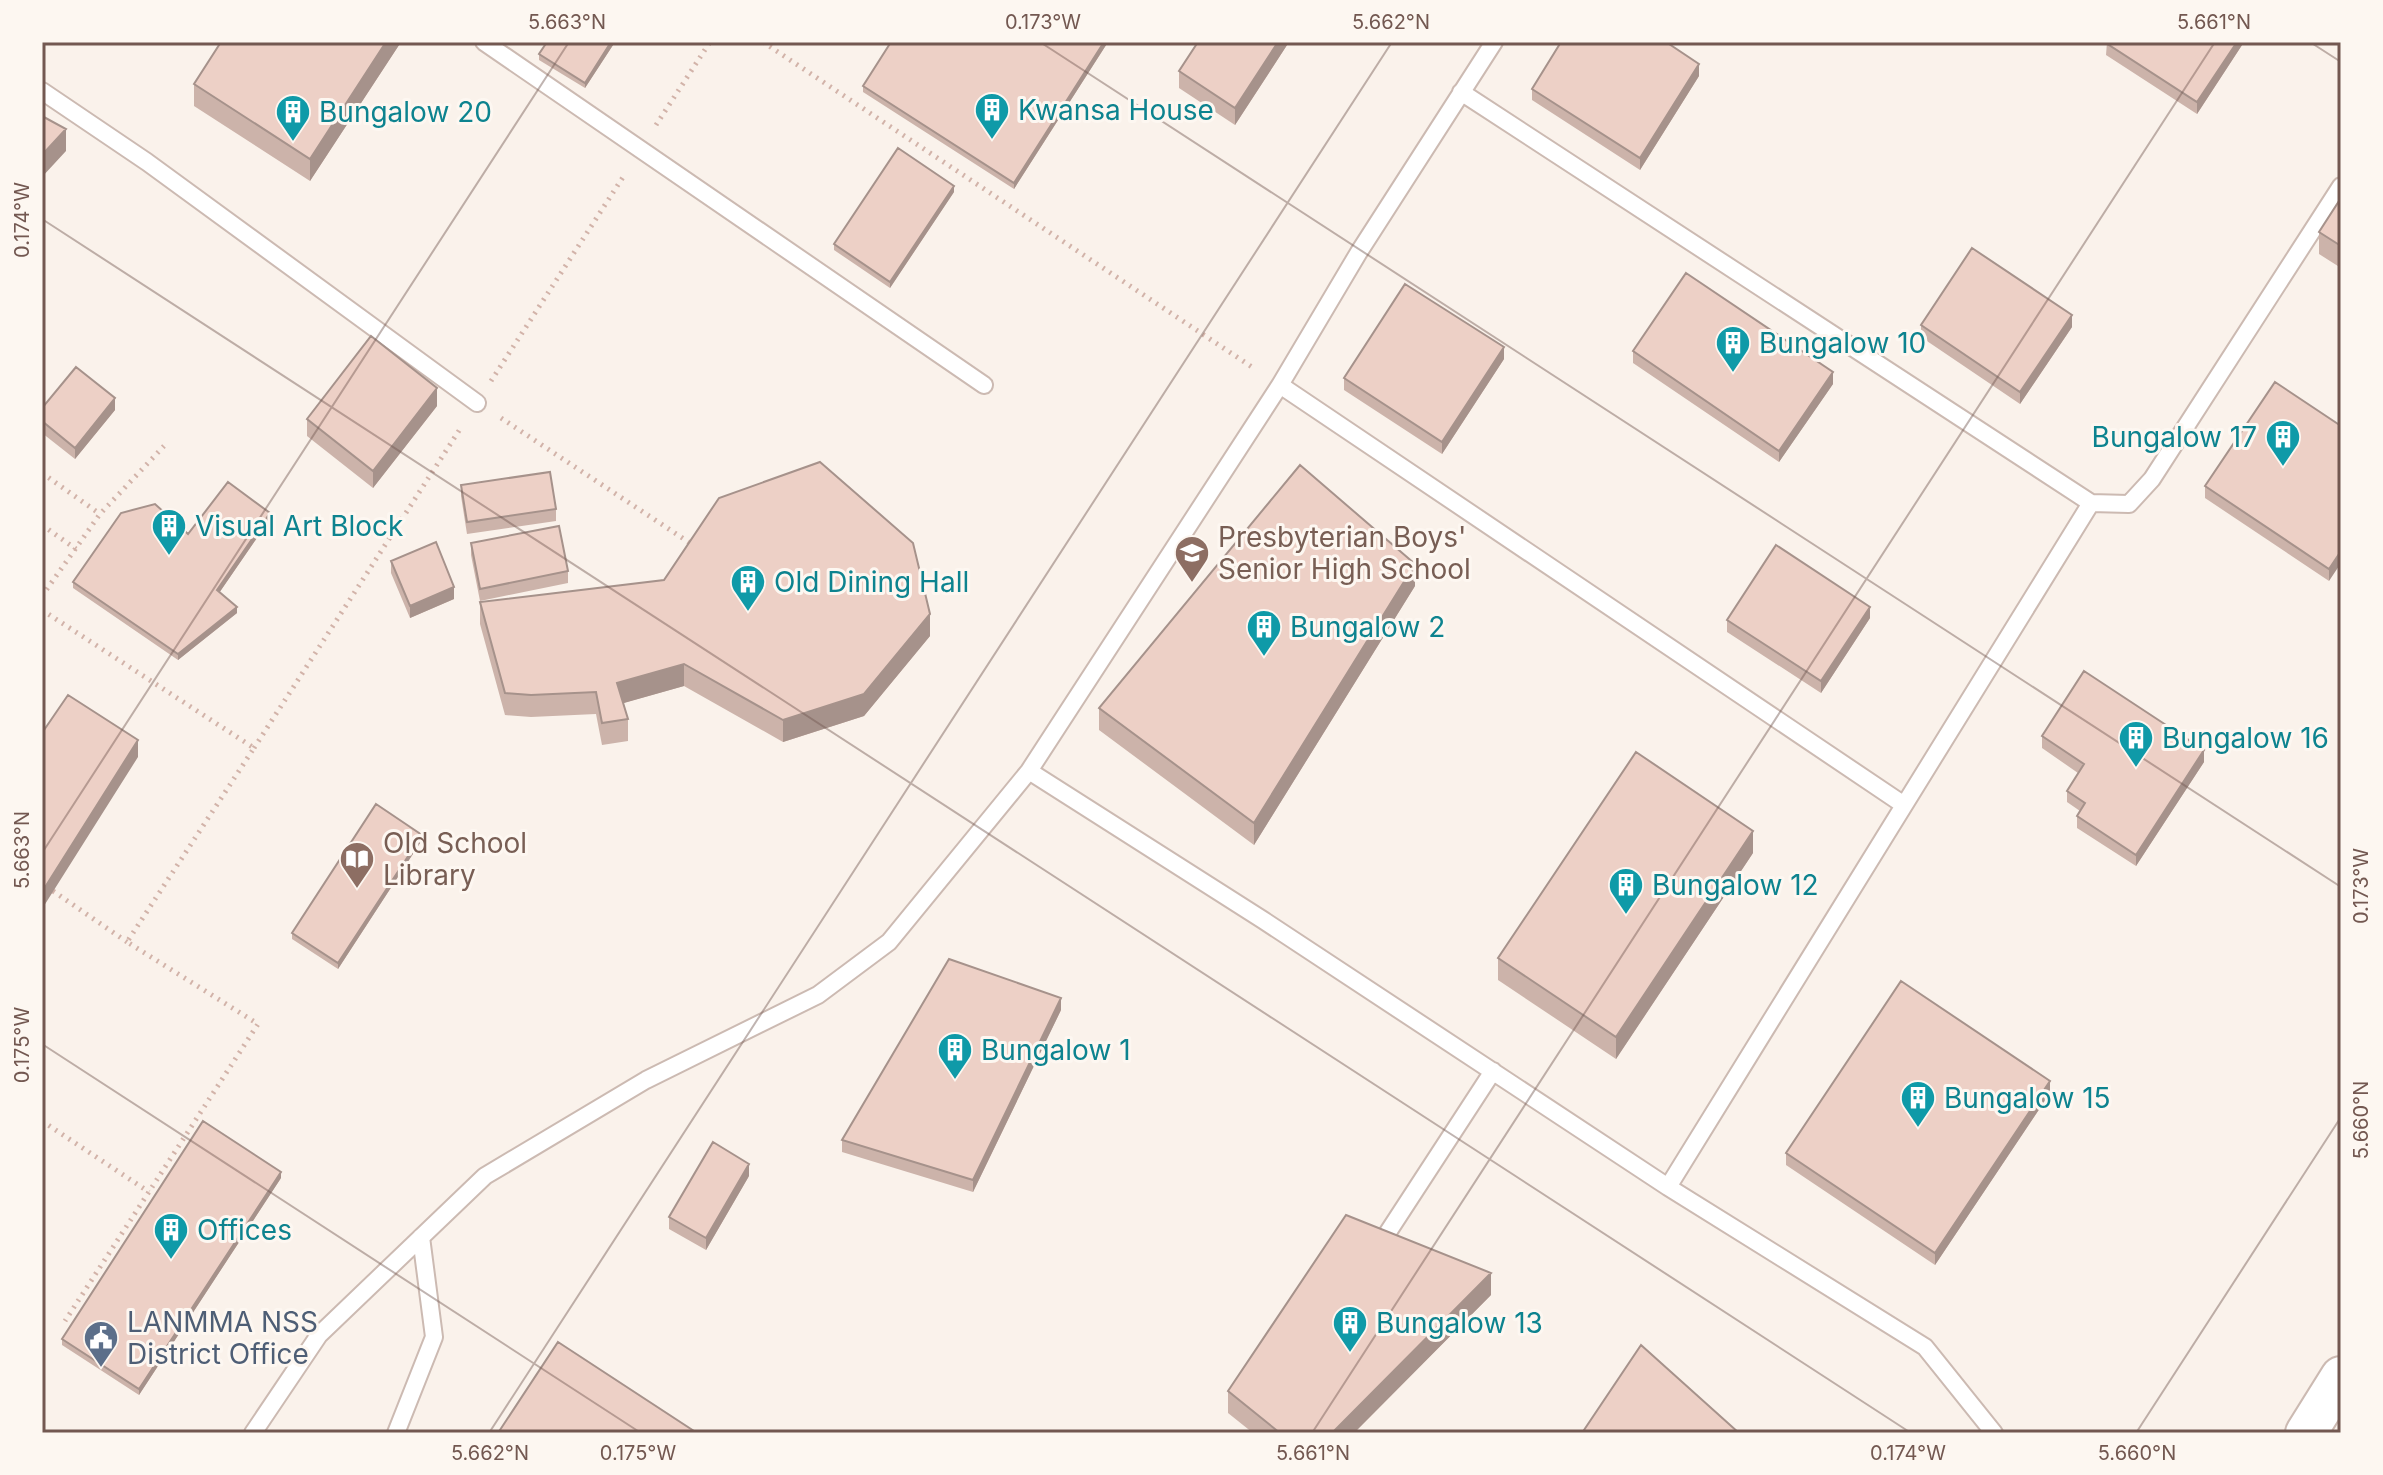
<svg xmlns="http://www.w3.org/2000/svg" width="2383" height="1475" font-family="Inter,sans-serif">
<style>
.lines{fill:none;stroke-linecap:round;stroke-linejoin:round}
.service-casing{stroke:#ccbab2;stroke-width:20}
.tertiary-casing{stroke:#ccbab2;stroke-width:44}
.path{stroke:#d2b3a9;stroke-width:5;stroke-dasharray:2 6;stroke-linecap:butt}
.service{stroke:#fff;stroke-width:16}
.tertiary{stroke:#fff;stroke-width:40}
.wall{fill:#ccb3aa}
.shaded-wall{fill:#a6928b}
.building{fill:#edd0c6;stroke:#a6928b;stroke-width:2}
.ticks{fill:none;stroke:#735851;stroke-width:2;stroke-opacity:0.45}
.labels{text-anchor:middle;stroke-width:6;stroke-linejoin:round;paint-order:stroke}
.culture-label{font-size:28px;fill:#0d838f;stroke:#fdf7f1;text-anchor:start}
.education-label{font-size:28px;fill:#785e54;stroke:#fdf7f1;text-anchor:start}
.service-label{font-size:28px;fill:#4e5e75;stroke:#fdf7f1;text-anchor:start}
.neatline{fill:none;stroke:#735851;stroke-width:3}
.ticks-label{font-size:20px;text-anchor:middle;fill:#735851}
</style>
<rect width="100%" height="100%" fill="#faf2eb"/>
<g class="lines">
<defs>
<path id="service" d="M 484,42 L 984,385
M 42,91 L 147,162 L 477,403
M 1461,92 L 2091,503 L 2129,504 L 2152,479 L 2341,186
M 1280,385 L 1904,805
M 1029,771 L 1263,920 L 1668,1187 L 1925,1347 L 1994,1433
M 1668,1187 L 2091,503
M 1379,1246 L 1493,1071
M 253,1433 L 319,1335 L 485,1176 L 646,1080 L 818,995 L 889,942 L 1029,771 L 1280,385 L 1359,252 L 1494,42
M 396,1433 L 434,1337 L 421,1237"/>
<path id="tertiary" d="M 2306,1433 L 2341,1377"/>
</defs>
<use href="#service" class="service-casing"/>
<use href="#tertiary" class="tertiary-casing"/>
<path class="path" d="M 763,42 L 1255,369
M 656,125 L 710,42
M 491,381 L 625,174
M 501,418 L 693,545
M 42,473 L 100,514
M 42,525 L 76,549
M 42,596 L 100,514 L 164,446
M 42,610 L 254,748 L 127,942 L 258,1024 L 65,1321
M 254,748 L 462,426
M 53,891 L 127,942
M 42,1121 L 149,1192"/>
<use href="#service" class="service"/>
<use href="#tertiary" class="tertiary"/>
</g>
<path class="wall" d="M 401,42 L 310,181 L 194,106 L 194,84 Z
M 547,42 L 615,42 L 585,88 L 539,60 L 539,54 Z
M 891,42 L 1108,42 L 1014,189 L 863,92 L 863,86 Z
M 1198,42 L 1289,42 L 1235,125 L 1179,88 L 1179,71 Z
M 2107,42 L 2244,42 L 2197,114 L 2106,55 Z
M 1699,76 L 1640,170 L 1532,100 L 1532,89 Z
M 954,192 L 890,288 L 834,250 L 834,244 Z
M 2341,198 L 2341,268 L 2319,254 L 2319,232 Z
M 1921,325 L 2072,327 L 2020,404 L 1921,337 Z
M 1633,351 L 1833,384 L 1779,462 L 1633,363 Z
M 1504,359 L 1442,454 L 1344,390 L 1344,378 Z
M 437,406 L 373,488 L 307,436 L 307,419 Z
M 42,408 L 115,410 L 75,459 L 42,433 Z
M 2341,426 L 2329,581 L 2205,498 L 2205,486 Z
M 461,485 L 556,509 L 556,521 L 467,534 L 461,496 Z
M 270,519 L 219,593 L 237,613 L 178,660 L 73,588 L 73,582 L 188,534 Z
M 471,543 L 568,571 L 568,583 L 480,601 L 471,555 Z
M 391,561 L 454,599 L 410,618 L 391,573 Z
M 1415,586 L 1254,845 L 1099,730 L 1099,708 Z
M 480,602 L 930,636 L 864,716 L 783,742 L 684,686 L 623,703 L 628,719 L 628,741 L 602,745 L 596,714 L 531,717 L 505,715 L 480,624 Z
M 1870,618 L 1821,693 L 1727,632 L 1727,620 Z
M 2042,736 L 2204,762 L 2136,866 L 2077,828 L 2077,816 L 2080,811 L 2067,802 L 2067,791 L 2078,773 L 2042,748 Z
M 422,840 L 338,969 L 292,939 L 292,933 Z
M 1753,853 L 1616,1059 L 1498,980 L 1498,958 Z
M 1061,1010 L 973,1192 L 842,1152 L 842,1140 Z
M 2050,1093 L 1935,1265 L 1786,1165 L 1786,1153 Z
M 749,1176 L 706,1250 L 669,1229 L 669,1217 Z
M 281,1178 L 139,1395 L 62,1345 L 62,1339 Z
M 1491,1295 L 1354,1433 L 1253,1433 L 1228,1413 L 1228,1391 Z"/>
<path class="shaded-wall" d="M 386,42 L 401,42 L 310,181 L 310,159 Z
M 611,42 L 615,42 L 585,88 L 585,83 Z
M 1104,42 L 1108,42 L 1014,189 L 1014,183 Z
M 1278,42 L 1289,42 L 1235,125 L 1235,108 Z
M 2237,42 L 2244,42 L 2197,114 L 2197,102 Z
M 1699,64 L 1699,76 L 1640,170 L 1640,158 Z
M 66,129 L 66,151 L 42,177 L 42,155 Z
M 954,186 L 954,192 L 890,288 L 890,282 Z
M 2072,315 L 2072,327 L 2020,404 L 2020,392 Z
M 1504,347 L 1504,359 L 1442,454 L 1442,442 Z
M 1833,372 L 1833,384 L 1779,462 L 1779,451 Z
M 437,388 L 437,406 L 373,488 L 373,471 Z
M 115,398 L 115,410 L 75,459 L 75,448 Z
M 270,513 L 270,519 L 217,596 L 217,590 Z
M 2341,551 L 2341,563 L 2329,581 L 2329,569 Z
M 1415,564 L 1415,586 L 1254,845 L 1254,823 Z
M 454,587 L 454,599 L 410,618 L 410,606 Z
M 237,607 L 237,613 L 178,660 L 178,654 Z
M 1870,607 L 1870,618 L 1821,693 L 1821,681 Z
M 930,614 L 930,636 L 864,716 L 783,742 L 783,720 Z
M 684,664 L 684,686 L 617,705 L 617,683 Z
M 138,740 L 138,757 L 42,909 L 42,892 Z
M 2204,750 L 2204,762 L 2136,866 L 2136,855 Z
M 1753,831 L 1753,853 L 1616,1059 L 1616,1037 Z
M 422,835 L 422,840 L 338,969 L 338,963 Z
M 1061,998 L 1061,1010 L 973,1192 L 973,1180 Z
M 2050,1081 L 2050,1093 L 1935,1265 L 1935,1253 Z
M 749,1164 L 749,1176 L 706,1250 L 706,1238 Z
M 281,1172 L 281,1178 L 139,1395 L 139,1389 Z
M 1491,1273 L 1491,1295 L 1354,1433 L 1332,1433 Z"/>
<path class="building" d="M 221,42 L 386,42 L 310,159 L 194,84 Z
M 547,42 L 611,42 L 585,83 L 539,54 Z
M 891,42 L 1104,42 L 1014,183 L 863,86 Z
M 1198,42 L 1278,42 L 1235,108 L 1179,71 Z
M 1561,42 L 1666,42 L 1699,64 L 1640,158 L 1532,89 Z
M 2107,42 L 2237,42 L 2197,102 L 2106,43 Z
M 42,116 L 66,129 L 42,155 Z
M 898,148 L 954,186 L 890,282 L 834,244 Z
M 2341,198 L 2341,246 L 2319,232 Z
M 1972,248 L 2072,315 L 2020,392 L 1921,325 Z
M 1686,273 L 1833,372 L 1779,451 L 1633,351 Z
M 1405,284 L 1504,347 L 1442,442 L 1344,378 Z
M 371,336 L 437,388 L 373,471 L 307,419 Z
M 76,367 L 115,398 L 75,448 L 42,421 L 42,408 Z
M 2275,382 L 2341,426 L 2341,551 L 2329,569 L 2205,486 Z
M 820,462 L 913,543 L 930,614 L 864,694 L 783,720 L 684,664 L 617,683 L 628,719 L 602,723 L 596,692 L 531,695 L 505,693 L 480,602 L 664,580 L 719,498 Z
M 1300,465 L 1415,564 L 1254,823 L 1099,708 Z
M 550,472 L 556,509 L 467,522 L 461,485 Z
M 228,482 L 270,513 L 217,590 L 237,607 L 178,654 L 73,582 L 121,513 L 155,504 L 188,534 Z
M 559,526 L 568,571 L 480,589 L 471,543 Z
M 436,542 L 454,587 L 410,606 L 391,561 Z
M 1776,545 L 1870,607 L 1821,681 L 1727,620 Z
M 2084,671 L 2204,750 L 2136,855 L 2077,816 L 2085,803 L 2067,791 L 2084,764 L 2042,736 Z
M 68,695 L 138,740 L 42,892 L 42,733 Z
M 1636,752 L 1753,831 L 1616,1037 L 1498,958 Z
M 376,804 L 422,835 L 338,963 L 292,933 Z
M 949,959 L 1061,998 L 973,1180 L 842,1140 Z
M 1901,981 L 2050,1081 L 1935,1253 L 1786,1153 Z
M 203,1121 L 281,1172 L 139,1389 L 62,1339 Z
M 713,1142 L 749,1164 L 706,1238 L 669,1217 Z
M 1346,1215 L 1491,1273 L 1332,1433 L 1280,1433 L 1228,1391 Z
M 558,1342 L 697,1433 L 498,1433 Z
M 1641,1345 L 1739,1433 L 1582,1433 Z"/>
<path class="ticks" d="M 1040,42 L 2341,887M 2310,42 L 2341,62M 42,219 L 1911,1433M 42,853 L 569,42M 42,1044 L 641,1433M 489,1433 L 1392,42M 1312,1433 L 2215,42M 2136,1433 L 2341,1117"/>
<defs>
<symbol id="building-pin" viewBox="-11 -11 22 30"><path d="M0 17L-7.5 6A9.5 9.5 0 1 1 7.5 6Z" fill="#0f9aa8" stroke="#fdf7f1"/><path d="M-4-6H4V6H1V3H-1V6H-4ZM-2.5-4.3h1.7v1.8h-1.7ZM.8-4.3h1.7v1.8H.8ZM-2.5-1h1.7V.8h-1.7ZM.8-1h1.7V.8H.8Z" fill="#fff"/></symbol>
<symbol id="school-pin" viewBox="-11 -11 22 30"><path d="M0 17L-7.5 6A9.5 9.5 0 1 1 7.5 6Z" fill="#8d6e63" stroke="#fdf7f1"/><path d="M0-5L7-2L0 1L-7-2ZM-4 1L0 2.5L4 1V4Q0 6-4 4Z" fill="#fff"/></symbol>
<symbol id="library-pin" viewBox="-11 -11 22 30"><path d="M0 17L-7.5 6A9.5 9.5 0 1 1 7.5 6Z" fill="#8d6e63" stroke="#fdf7f1"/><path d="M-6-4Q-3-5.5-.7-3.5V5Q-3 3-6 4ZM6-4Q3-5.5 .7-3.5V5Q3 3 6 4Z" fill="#fff"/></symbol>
<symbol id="civic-pin" viewBox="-11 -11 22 30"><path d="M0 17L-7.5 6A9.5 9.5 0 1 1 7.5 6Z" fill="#5c6f8a" stroke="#fdf7f1"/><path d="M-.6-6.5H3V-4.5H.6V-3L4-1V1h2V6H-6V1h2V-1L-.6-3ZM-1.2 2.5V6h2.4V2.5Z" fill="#fff"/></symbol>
</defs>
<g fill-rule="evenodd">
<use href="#building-pin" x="972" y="90" width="40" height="54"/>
<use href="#building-pin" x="273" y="92" width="40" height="54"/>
<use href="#building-pin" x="1713" y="323" width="40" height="54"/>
<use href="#building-pin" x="2263" y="417" width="40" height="54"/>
<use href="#building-pin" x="149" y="506" width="40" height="54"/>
<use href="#school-pin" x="1172" y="533" width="40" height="54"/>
<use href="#building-pin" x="728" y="562" width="40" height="54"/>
<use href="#building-pin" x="1244" y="607" width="40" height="54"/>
<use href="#building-pin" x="2116" y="718" width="40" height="54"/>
<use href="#library-pin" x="337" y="839" width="40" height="54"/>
<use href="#building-pin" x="1606" y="865" width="40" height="54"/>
<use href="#building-pin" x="935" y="1030" width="40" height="54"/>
<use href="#building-pin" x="1898" y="1078" width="40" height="54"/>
<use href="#building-pin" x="151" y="1210" width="40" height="54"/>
<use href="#building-pin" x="1330" y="1303" width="40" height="54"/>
<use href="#civic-pin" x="81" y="1318" width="40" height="54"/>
</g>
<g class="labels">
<g class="culture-label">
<text x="1018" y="120">Kwansa House</text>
<text x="319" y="122">Bungalow 20</text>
<text x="1759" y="353">Bungalow 10</text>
<text x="2257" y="447" text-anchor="end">Bungalow 17</text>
<text x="195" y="536">Visual Art Block</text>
<text x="774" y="592">Old Dining Hall</text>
<text x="1290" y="637">Bungalow 2</text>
<text x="2162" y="748">Bungalow 16</text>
<text x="1652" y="895">Bungalow 12</text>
<text x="981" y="1060">Bungalow 1</text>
<text x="1944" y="1108">Bungalow 15</text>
<text x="197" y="1240">Offices</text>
<text x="1376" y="1333">Bungalow 13</text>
</g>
<g class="education-label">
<text x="1218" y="547">Presbyterian Boys'<tspan x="1218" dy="32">Senior High School</tspan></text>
<text x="383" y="853">Old School<tspan x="383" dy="32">Library</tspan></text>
</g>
<g class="service-label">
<text x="127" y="1332">LANMMA NSS<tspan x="127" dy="32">District Office</tspan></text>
</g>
</g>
<rect width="2383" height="1475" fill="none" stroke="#fdf7f1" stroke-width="88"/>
<rect x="44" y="44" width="2295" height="1387" class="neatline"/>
<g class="ticks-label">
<text x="567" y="29">5.663°N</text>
<text x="1043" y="29">0.173°W</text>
<text x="1391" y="29">5.662°N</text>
<text x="2214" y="29">5.661°N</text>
<text transform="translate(22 220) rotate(-90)" y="7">0.174°W</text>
<text transform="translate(22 850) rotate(-90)" y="7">5.663°N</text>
<text transform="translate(2361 886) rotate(-90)" y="7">0.173°W</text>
<text transform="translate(22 1045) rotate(-90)" y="7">0.175°W</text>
<text transform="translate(2361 1120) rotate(-90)" y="7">5.660°N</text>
<text x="490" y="1460">5.662°N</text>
<text x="638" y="1460">0.175°W</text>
<text x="1313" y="1460">5.661°N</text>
<text x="1908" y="1460">0.174°W</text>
<text x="2137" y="1460">5.660°N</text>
</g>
</svg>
